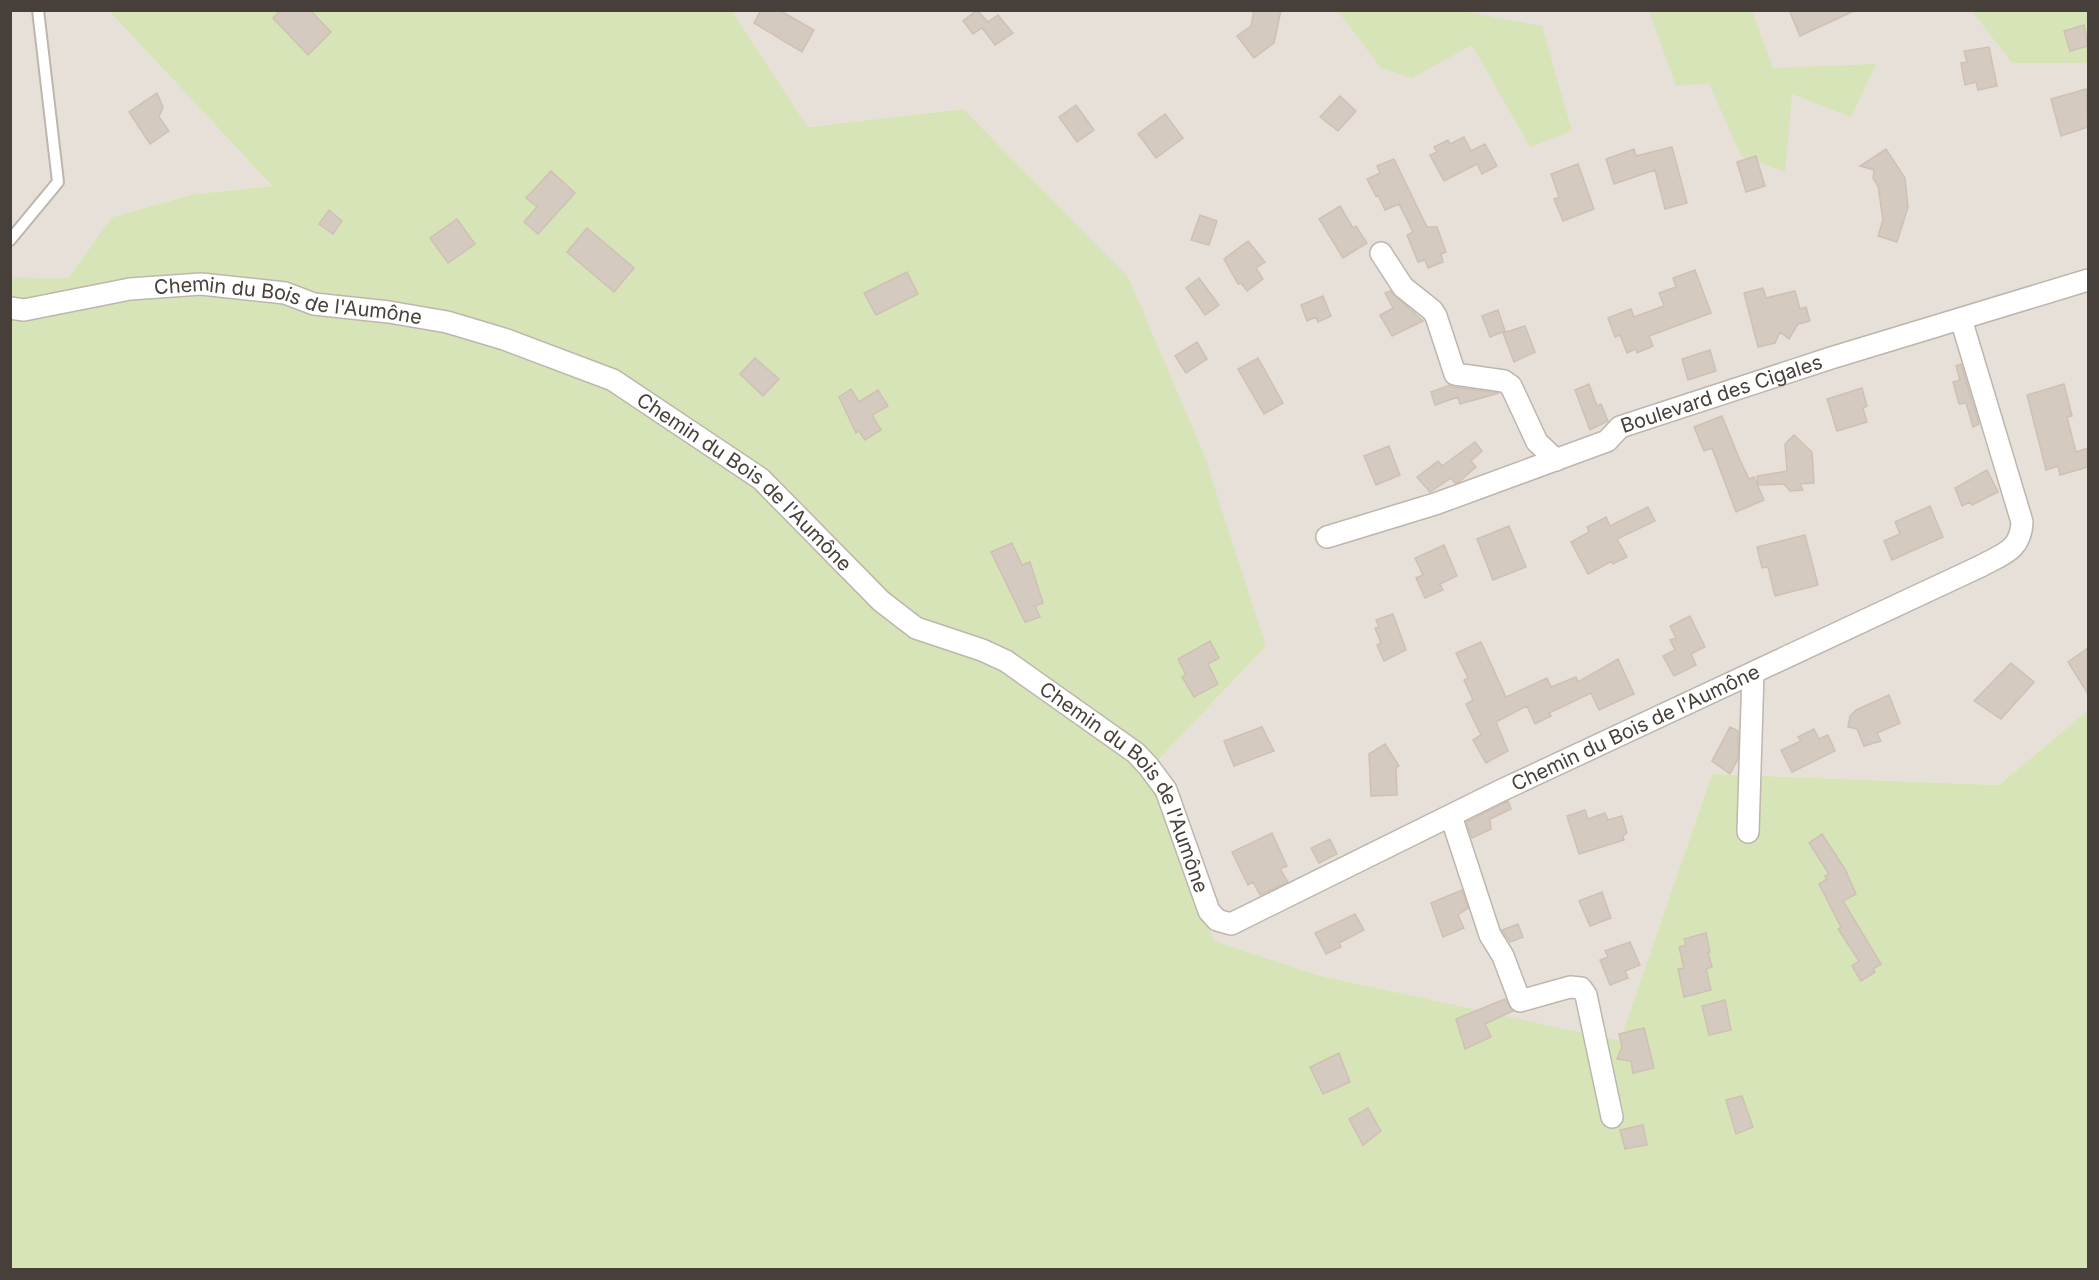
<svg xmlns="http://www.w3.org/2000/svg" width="2099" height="1280" font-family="Inter,sans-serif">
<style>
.residential{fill:#e7e0d9}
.green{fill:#d6e4b7}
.building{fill:#d4cac0;stroke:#cec1b4;stroke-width:1.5}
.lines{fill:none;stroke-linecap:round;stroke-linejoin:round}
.service-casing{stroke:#beb6ad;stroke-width:14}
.minor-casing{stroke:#beb6ad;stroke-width:24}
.service{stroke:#fff;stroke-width:10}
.minor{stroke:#fff;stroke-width:21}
.labels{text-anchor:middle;stroke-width:4.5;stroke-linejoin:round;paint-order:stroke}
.street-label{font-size:20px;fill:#473f39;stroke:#fff}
</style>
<rect width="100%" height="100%" fill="#f4efea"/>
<path class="residential" d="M 11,11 L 109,11 L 272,186 L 194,194 L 112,217 L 68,278 L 11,277 Z
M 732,11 L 2088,11 L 2088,710 L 1999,785 L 1712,774 L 1620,1042 L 1321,976 L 1213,941 L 1185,871 L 1160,758 L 1266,646 L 963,109 L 808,127 Z"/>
<path class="green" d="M 109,11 L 732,11 L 808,127 L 963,109 L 1128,277 L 1203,452 L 1266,646 L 1160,758 L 1185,871 L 1214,941 L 1321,976 L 1620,1041 L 1712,774 L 1999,785 L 2088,710 L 2088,1269 L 11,1270 L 11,277 L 68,278 L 112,217 L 194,194 L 272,186 Z
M 1338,11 L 1462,11 L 1542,26 L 1572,131 L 1530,147 L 1472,45 L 1412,78 L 1381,68 Z
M 1649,11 L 1752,11 L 1773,68 L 1876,64 L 1851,117 L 1792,94 L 1785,172 L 1741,156 L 1709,83 L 1676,86 Z
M 1972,11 L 2088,11 L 2088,63 L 2012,63 Z"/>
<path class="building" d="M 281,10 L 310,10 L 331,32 L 308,55 L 273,18 Z
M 761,10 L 779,10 L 814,30 L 802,52 L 754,23 Z
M 977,10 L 988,22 L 998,15 L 1013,33 L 995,45 L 982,28 L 973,34 L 963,21 Z
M 1254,10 L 1281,10 L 1274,43 L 1254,58 L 1237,36 L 1251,26 Z
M 1789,10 L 1856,10 L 1800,36 Z
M 2084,25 L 2088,46 L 2070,51 L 2064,31 Z
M 1989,47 L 1997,86 L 1978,90 L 1976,82 L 1965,85 L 1961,63 L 1967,62 L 1964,51 Z
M 2086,89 L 2088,127 L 2061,136 L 2051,99 Z
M 157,93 L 163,107 L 159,117 L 169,131 L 150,144 L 129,112 Z
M 1340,96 L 1356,111 L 1338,131 L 1320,117 Z
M 1076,105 L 1094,130 L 1077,142 L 1059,117 Z
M 1165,114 L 1183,138 L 1156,158 L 1138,134 Z
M 1464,137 L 1471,151 L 1485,144 L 1497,166 L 1482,174 L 1477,164 L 1444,181 L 1430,155 L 1437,152 L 1434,147 L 1448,140 L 1450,144 Z
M 1672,147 L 1687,203 L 1665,209 L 1655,170 L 1614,184 L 1606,159 L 1634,149 L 1636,156 Z
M 1886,149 L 1905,178 L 1908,207 L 1897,242 L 1878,236 L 1883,220 L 1878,186 L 1873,178 L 1874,170 L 1860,166 Z
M 1756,156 L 1765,186 L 1746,192 L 1737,162 Z
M 1394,159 L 1427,227 L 1437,227 L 1446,252 L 1441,254 L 1443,262 L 1428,268 L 1425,260 L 1418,262 L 1407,235 L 1413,232 L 1399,204 L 1385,210 L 1378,195 L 1376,196 L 1367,179 L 1380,173 L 1377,166 Z
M 1578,164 L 1594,209 L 1563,221 L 1554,199 L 1559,197 L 1551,174 Z
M 551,171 L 575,193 L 538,234 L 524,222 L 537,207 L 526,198 Z
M 1340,206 L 1353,228 L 1356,226 L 1367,243 L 1343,258 L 1319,219 Z
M 329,210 L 342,221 L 333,234 L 319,224 Z
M 1200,215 L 1217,221 L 1209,245 L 1191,240 Z
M 457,219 L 475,244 L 448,263 L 430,238 Z
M 587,228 L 634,268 L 614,292 L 567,252 Z
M 1248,241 L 1265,262 L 1256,268 L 1263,279 L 1247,291 L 1241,283 L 1238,284 L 1224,259 Z
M 1695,270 L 1711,313 L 1649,336 L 1653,346 L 1637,353 L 1636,349 L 1627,353 L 1620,335 L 1615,337 L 1608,318 L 1631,309 L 1634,317 L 1664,306 L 1659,293 L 1676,287 L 1673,278 Z
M 907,272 L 918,294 L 876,315 L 864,293 Z
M 1199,278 L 1219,305 L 1205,315 L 1186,288 Z
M 1763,288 L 1766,298 L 1795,291 L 1800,309 L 1806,307 L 1810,321 L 1798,324 L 1789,339 L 1780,332 L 1775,343 L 1758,347 L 1744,293 Z
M 1390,291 L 1423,321 L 1392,336 L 1380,315 L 1393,308 L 1385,293 Z
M 1323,296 L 1331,316 L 1318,322 L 1316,317 L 1307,321 L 1301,305 Z
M 1498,310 L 1505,331 L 1490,337 L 1482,316 Z
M 1525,326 L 1535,352 L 1514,362 L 1503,333 Z
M 1197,342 L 1207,359 L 1186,373 L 1175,356 Z
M 1710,350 L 1716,371 L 1688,380 L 1682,359 Z
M 755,358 L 779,379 L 763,396 L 740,374 Z
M 1258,358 L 1283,403 L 1264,414 L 1238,369 Z
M 1961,364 L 1979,424 L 1973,427 L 1966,403 L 1959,404 L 1953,382 L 1960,380 L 1956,366 Z
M 1589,384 L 1597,406 L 1601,404 L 1608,421 L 1590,430 L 1575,390 Z
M 2064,384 L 2072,416 L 2067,417 L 2076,452 L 2088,448 L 2088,467 L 2060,475 L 2058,466 L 2046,470 L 2027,395 Z
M 1450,385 L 1453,387 L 1499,393 L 1460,404 L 1458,397 L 1435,405 L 1431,392 Z
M 1862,388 L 1867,406 L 1863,408 L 1867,422 L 1837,431 L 1827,399 Z
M 851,389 L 859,402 L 878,390 L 888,406 L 872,415 L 881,430 L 865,440 L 859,431 L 856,433 L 839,397 Z
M 1722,416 L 1739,458 L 1749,479 L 1754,477 L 1764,500 L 1736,512 L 1712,448 L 1704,451 L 1694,427 Z
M 1794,435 L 1812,452 L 1814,483 L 1800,484 L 1803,490 L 1790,491 L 1784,484 L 1758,485 L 1757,476 L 1787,471 L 1785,444 Z
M 1475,442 L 1482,451 L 1471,461 L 1476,467 L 1459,482 L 1455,483 L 1451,478 L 1430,492 L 1417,477 L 1438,461 L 1442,466 Z
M 1389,446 L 1400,475 L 1376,485 L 1364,456 Z
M 1987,470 L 1998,492 L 1972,505 L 1970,502 L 1962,506 L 1955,488 Z
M 1930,506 L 1943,537 L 1892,560 L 1884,541 L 1900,534 L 1895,522 Z
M 1648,507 L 1655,521 L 1617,539 L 1627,557 L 1613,564 L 1612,561 L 1588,574 L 1571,542 L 1589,532 L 1587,527 L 1606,517 L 1610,526 Z
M 1509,526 L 1526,567 L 1493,580 L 1477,539 Z
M 1805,535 L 1818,585 L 1775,596 L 1768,567 L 1762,568 L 1757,547 Z
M 1012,543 L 1022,565 L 1030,562 L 1043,603 L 1035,606 L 1040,617 L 1025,622 L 991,552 Z
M 1444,545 L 1457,576 L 1440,584 L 1443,590 L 1425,598 L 1416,578 L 1423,575 L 1415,558 Z
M 1393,614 L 1406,650 L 1384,661 L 1377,645 L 1381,643 L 1375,628 L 1379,627 L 1376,620 Z
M 1690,616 L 1705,647 L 1691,654 L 1696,665 L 1674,676 L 1663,656 L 1675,650 L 1670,640 L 1676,638 L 1670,626 Z
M 1210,641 L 1219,658 L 1208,664 L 1218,684 L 1194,697 L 1182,677 L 1186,675 L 1178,659 Z
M 1481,642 L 1506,697 L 1547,678 L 1551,687 L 1576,677 L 1578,682 L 1618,659 L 1634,694 L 1599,710 L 1591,693 L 1549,713 L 1551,716 L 1535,724 L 1527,706 L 1496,722 L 1508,751 L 1486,763 L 1473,740 L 1481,735 L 1466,704 L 1473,700 L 1464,680 L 1468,678 L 1456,653 Z
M 2088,648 L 2088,694 L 2068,662 Z
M 2011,663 L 2034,682 L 2001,719 L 1974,701 Z
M 1889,695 L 1900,723 L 1877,733 L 1881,741 L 1864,746 L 1857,729 L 1848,727 L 1850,716 L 1856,710 Z
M 1262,727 L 1274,751 L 1234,766 L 1224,741 Z
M 1730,727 L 1738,731 L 1738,759 L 1730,774 L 1712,761 Z
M 1814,729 L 1819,739 L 1828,735 L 1835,751 L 1792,772 L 1781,750 L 1801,741 L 1798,737 Z
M 1385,744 L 1399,766 L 1396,768 L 1397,795 L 1371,796 L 1369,754 Z
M 1508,801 L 1511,809 L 1490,819 L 1491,829 L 1472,838 L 1466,822 Z
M 1585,810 L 1588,819 L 1605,813 L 1608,820 L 1622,816 L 1627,833 L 1623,836 L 1624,840 L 1579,854 L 1567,816 Z
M 1272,833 L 1287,866 L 1280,869 L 1288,882 L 1260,895 L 1253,882 L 1248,885 L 1232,852 Z
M 1822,834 L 1845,869 L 1856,894 L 1843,901 L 1881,964 L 1873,969 L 1875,972 L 1861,981 L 1852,966 L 1859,961 L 1838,929 L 1841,927 L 1819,884 L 1827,879 L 1825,876 L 1829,874 L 1809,843 Z
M 1330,839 L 1337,854 L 1319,863 L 1311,848 Z
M 1462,890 L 1468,908 L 1458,915 L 1464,928 L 1443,937 L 1431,903 Z
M 1602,892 L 1611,918 L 1590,926 L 1579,901 Z
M 1355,914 L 1364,930 L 1339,943 L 1341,947 L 1326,954 L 1315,933 Z
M 1518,924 L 1523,937 L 1510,942 L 1502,930 Z
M 1706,933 L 1710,952 L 1708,953 L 1712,967 L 1706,969 L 1711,990 L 1684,997 L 1678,969 L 1684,968 L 1679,947 L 1686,945 L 1684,939 Z
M 1630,942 L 1640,965 L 1625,971 L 1628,978 L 1610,985 L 1600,960 L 1608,957 L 1605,951 Z
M 1505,999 L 1513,1011 L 1485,1024 L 1491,1037 L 1465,1049 L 1456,1019 Z
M 1725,1000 L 1731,1030 L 1709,1035 L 1702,1006 Z
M 1644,1028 L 1654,1068 L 1633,1073 L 1631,1061 L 1617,1059 L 1622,1047 L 1619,1034 Z
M 1339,1053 L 1350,1082 L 1323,1094 L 1310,1067 Z
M 1742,1096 L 1753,1127 L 1736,1134 L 1726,1100 Z
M 1368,1108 L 1381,1131 L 1363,1145 L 1349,1119 Z
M 1643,1125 L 1647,1145 L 1625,1149 L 1620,1130 Z"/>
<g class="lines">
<defs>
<path id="service" d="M 10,240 L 58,182 L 38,10"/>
<g id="minor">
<path d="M 1381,253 L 1403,287 L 1432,310 L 1436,316 L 1455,374 L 1504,381 L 1511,386 L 1537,442 L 1556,460"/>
<path id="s1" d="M 10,308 L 24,310 L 130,289 L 201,284 L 285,293 L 314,304 L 389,312 L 447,322 L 504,339 L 613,380 L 761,479 L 881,601 L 916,628 L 982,650 L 1006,661 L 1136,753 L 1149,767 L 1166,790 L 1209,911 L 1217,920 L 1231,924 L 1500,791 L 1981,566 C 2003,554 2021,550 2022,522 L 1961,319"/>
<path id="s2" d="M 1327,537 L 1435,504 L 1607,441 L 1620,427 L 1831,358 L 2088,280"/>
<path d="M 1451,816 L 1490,935 L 1503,956 L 1520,1001 L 1570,987 L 1581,988 L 1586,995 L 1612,1117"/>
<path d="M 1748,832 L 1753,673"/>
</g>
</defs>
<use href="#service" class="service-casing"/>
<use href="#minor" class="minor-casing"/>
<use href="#service" class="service"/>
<use href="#minor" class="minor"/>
</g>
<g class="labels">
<g class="street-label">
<text dy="7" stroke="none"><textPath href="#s1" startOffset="282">Chemin du Bois de l'Aumône</textPath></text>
<text dy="7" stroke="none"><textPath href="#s2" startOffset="422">Boulevard des Cigales</textPath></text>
<text dy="7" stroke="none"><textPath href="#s1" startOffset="786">Chemin du Bois de l'Aumône</textPath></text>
<text dy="7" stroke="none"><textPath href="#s1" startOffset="1920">Chemin du Bois de l'Aumône</textPath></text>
<text dy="7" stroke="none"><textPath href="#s1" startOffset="1288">Chemin du Bois de l'Aumône</textPath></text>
</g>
</g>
<rect width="2099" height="1280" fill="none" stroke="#473f39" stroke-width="24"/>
</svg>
